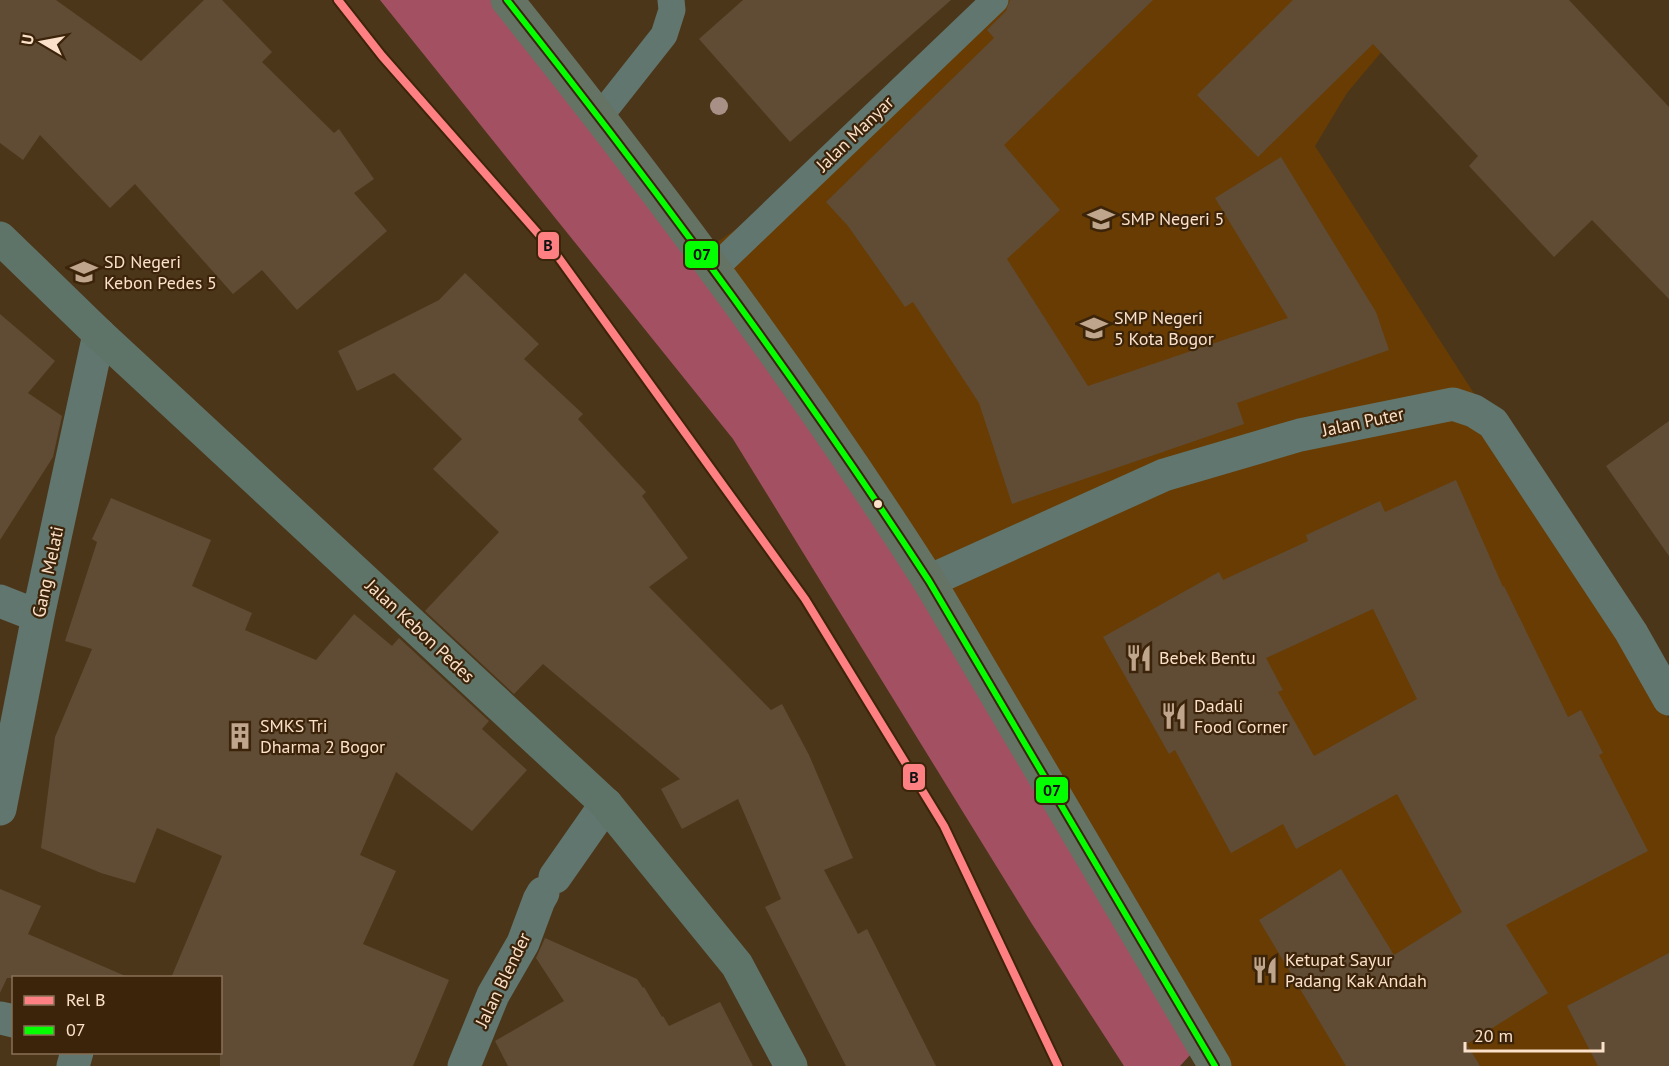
<svg xmlns="http://www.w3.org/2000/svg" width="1669" height="1066" font-family="'PT Sans',sans-serif">
<style>
.built{fill:#683c03}
.forest{fill:#a35063}
.building{fill:#604c34;fill-rule:evenodd}
.lines{fill:none;stroke-linecap:round;stroke-linejoin:round}
.service{stroke:#61766f;stroke-width:27}
.minor{stroke:#61766f;stroke-width:33}
.secondary{stroke:#5f7469;stroke-width:33}
.primary{stroke:#657365;stroke-width:33}
.bus-1-casing{stroke:#3c240a;stroke-width:10}
.bus-1{stroke:#04ff00;stroke-width:6}
.rail-1-casing{stroke:#3c240a;stroke-width:12}
.rail-1{stroke:#ff8083;stroke-width:8}
.tree{fill:#a99086}
.bus-dot{fill:#fbe1ca;stroke:#3c240a;stroke-width:2}
.labels{text-anchor:middle;stroke-width:4.5;stroke-linejoin:round;paint-order:stroke}
.street-label{font-size:18px;fill:#fbe1ca;stroke:#3c240a}
.poi-label{font-size:18px;fill:#fbe1ca;stroke:#3c240a;text-anchor:start}
.line-badge{stroke:#3c240a;stroke-width:2}
.pale-badge-label{font-size:16px;text-anchor:middle;font-weight:bold;fill:#111}
</style>
<rect width="100%" height="100%" fill="#4c3619"/>
<path class="built" d="M 989,0 L 1425,0 L 1347,93 L 1315,146 L 1493,423 L 1669,719 L 1669,1066 L 1204,1066 L 703,252 L 759,213 Z"/>
<path class="forest" d="M 380,0 L 505,0 L 703,252 L 1202,1042 L 1180,1066 L 1124,1066 L 1032,924 L 733,439 Z"/>
<path class="building" d="M 0,0 L 56,0 L 141,61 L 204,0 L 222,0 L 272,52 L 262,62 L 334,133 L 339,129 L 374,179 L 354,193 L 387,231 L 297,310 L 262,270 L 233,294 L 135,184 L 110,208 L 40,135 L 23,160 L 0,143 Z
M 743,0 L 951,0 L 790,142 L 699,39 Z
M 1010,0 L 1153,0 L 1004,145 L 1060,210 L 1007,259 L 1088,386 L 1288,318 L 1215,198 L 1281,157 L 1376,312 L 1389,350 L 1237,403 L 1244,424 L 1012,504 L 979,403 L 913,302 L 905,307 L 848,226 L 826,202 L 994,38 L 987,30 L 1006,11 Z
M 1293,0 L 1569,0 L 1669,107 L 1669,299 L 1592,220 L 1554,257 L 1469,166 L 1478,156 L 1373,44 L 1258,157 L 1197,95 Z
M 465,273 L 539,344 L 524,359 L 583,414 L 578,419 L 646,492 L 642,496 L 688,558 L 649,587 L 771,710 L 782,704 L 809,755 L 853,858 L 824,870 L 858,934 L 867,929 L 936,1066 L 846,1066 L 765,907 L 781,899 L 738,799 L 682,829 L 661,789 L 680,779 L 543,664 L 514,694 L 425,611 L 499,532 L 433,469 L 462,439 L 394,373 L 357,391 L 338,351 L 439,300 Z
M 0,314 L 55,361 L 28,393 L 62,416 L 53,457 L 0,540 Z
M 1669,421 L 1669,556 L 1606,466 Z
M 1456,480 L 1503,587 L 1504,586 L 1568,717 L 1581,710 L 1603,753 L 1599,755 L 1648,851 L 1506,925 L 1548,993 L 1467,1044 L 1480,1066 L 1346,1066 L 1259,920 L 1341,869 L 1394,955 L 1462,912 L 1397,794 L 1296,849 L 1283,824 L 1231,853 L 1175,750 L 1169,754 L 1103,637 L 1219,572 L 1223,580 L 1308,541 L 1306,535 L 1380,501 L 1385,512 ZM 1373,609 L 1417,699 L 1314,756 L 1278,692 L 1283,690 L 1266,658 Z
M 111,498 L 211,540 L 192,586 L 252,613 L 245,630 L 316,660 L 354,614 L 392,646 L 399,638 L 489,721 L 482,729 L 527,770 L 472,831 L 396,772 L 360,855 L 396,871 L 363,944 L 449,980 L 413,1066 L 220,1066 L 220,978 L 171,978 L 222,856 L 157,828 L 135,883 L 101,873 L 41,848 L 55,737 L 92,649 L 65,641 L 97,542 L 92,539 Z
M 0,889 L 41,906 L 28,934 L 130,978 L 7,978 L 0,993 Z
M 545,938 L 637,979 L 643,988 L 644,987 L 662,1017 L 663,1016 L 669,1026 L 720,1002 L 753,1066 L 508,1066 L 495,1041 L 564,1001 L 536,958 Z
M 1669,953 L 1669,1066 L 1598,1066 L 1567,1006 Z"/>
<g class="lines">
<path class="service" d="M 600,116 L 664,35 L 672,10 L 671,0
M 715,268 L 995,0"/>
<path class="minor" d="M 929,581 L 1164,475 L 1300,435 L 1453,404 L 1474,411 L 1493,423 L 1631,632 L 1669,699
M 0,601 L 38,616
M 0,809 L 38,616 L 99,334
M 555,877 L 606,804
M 0,1018 L 14,1021
M 73,1066 L 77,1052
M 464,1066 L 493,995 L 523,943 L 539,900 L 543,893"/>
<path class="secondary" d="M 0,238 L 99,334 L 606,804 L 737,965 L 791,1066"/>
<path class="primary" d="M 507,0 C 657,187 800,379 929,581 L 1215,1066"/>
<defs>
<path id="bus-1" d="M 507,0 C 656,188 798,380 929,581 L 1215,1066"/>
</defs>
<use href="#bus-1" class="bus-1-casing"/>
<use href="#bus-1" class="bus-1"/>
<defs>
<path id="rail-1" d="M 338,0 L 382,56 L 556,254 L 805,599 L 944,826 L 1058,1066"/>
</defs>
<use href="#rail-1" class="rail-1-casing"/>
<use href="#rail-1" class="rail-1"/>
</g>
<circle class="tree" cx="719" cy="106" r="9"/>
<defs>
<symbol id="school-bare" viewBox="-9 -9 18 18"><path d="M0-5L7-2L0 1L-7-2ZM-4 1L0 2.5L4 1V4Q0 6-4 4Z" fill="#bea58c" stroke="#3c240a" stroke-width="2.5" paint-order="stroke"/></symbol>
<symbol id="restaurant-bare" viewBox="-9 -9 18 18"><path d="M-5-6h1v4h1v-4h1v4h1v-4h1v5L-1.5 .5V6h-2V.5L-5-1ZM5-6V6H3V1.5H1.5Q1.5-4 5-6Z" fill="#bea58c" stroke="#3c240a" stroke-width="2.5" paint-order="stroke"/></symbol>
<symbol id="building-bare" viewBox="-9 -9 18 18"><path d="M-4-6H4V6H1V3H-1V6H-4ZM-2.5-4.3h1.7v1.8h-1.7ZM.8-4.3h1.7v1.8H.8ZM-2.5-1h1.7V.8h-1.7ZM.8-1h1.7V.8H.8Z" fill="#bea58c" stroke="#3c240a" stroke-width="2.5" paint-order="stroke"/></symbol>
</defs>
<g fill-rule="evenodd">
<use href="#school-bare" x="1082" y="200" width="38" height="38"/>
<use href="#school-bare" x="65" y="253" width="38" height="38"/>
<use href="#school-bare" x="1075" y="309" width="38" height="38"/>
<use href="#restaurant-bare" x="1120" y="639" width="38" height="38"/>
<use href="#restaurant-bare" x="1155" y="697" width="38" height="38"/>
<use href="#building-bare" x="221" y="717" width="38" height="38"/>
<use href="#restaurant-bare" x="1246" y="951" width="38" height="38"/>
</g>
<circle class="bus-dot" cx="878" cy="504" r="5"/>
<g class="labels">
<g class="street-label">
<text transform="translate(855 134) rotate(-44)" y="6">Jalan Manyar</text>
<text transform="translate(1363 422) rotate(-12)" y="6">Jalan Puter</text>
<text transform="translate(48 572) rotate(-78)" y="6">Gang Melati</text>
<text transform="translate(420 631) rotate(43)" y="6">Jalan Kebon Pedes</text>
<text transform="translate(503 980) rotate(-64)" y="6">Jalan Blender</text>
</g>
<g class="poi-label">
<text x="1121" y="225">SMP Negeri 5</text>
<text x="104" y="268">SD Negeri<tspan x="104" dy="21">Kebon Pedes 5</tspan></text>
<text x="1114" y="324">SMP Negeri<tspan x="1114" dy="21">5 Kota Bogor</tspan></text>
<text x="1159" y="664">Bebek Bentu</text>
<text x="1194" y="712">Dadali<tspan x="1194" dy="21">Food Corner</tspan></text>
<text x="260" y="732">SMKS Tri<tspan x="260" dy="21">Dharma 2 Bogor</tspan></text>
<text x="1285" y="966">Ketupat Sayur<tspan x="1285" dy="21">Padang Kak Andah</tspan></text>
</g>
</g>
<g class="line-badge">
<rect x="537" y="231" width="23" height="29" rx="6" fill="#ff8083"/>
<rect x="684" y="240" width="35" height="29" rx="6" fill="#04ff00"/>
<rect x="902" y="763" width="24" height="28" rx="6" fill="#ff8083"/>
<rect x="1035" y="776" width="34" height="28" rx="6" fill="#04ff00"/>
</g>
<g class="pale-badge-label">
<text x="548" y="251">B</text>
<text x="702" y="260">07</text>
<text x="914" y="783">B</text>
<text x="1052" y="796">07</text>
</g>
<rect x="12" y="976" width="210" height="78" fill="#3c240a" stroke="#887057" stroke-width="1.5"/>
<rect x="24" y="996" width="30" height="9" fill="#ff8083" stroke="#887057" stroke-width="1.5"/>
<text x="66" y="1006" font-size="18" fill="#fbe1ca">Rel B</text>
<rect x="24" y="1026" width="30" height="9" fill="#04ff00" stroke="#887057" stroke-width="1.5"/>
<text x="66" y="1036" font-size="18" fill="#fbe1ca">07</text>
<g transform="translate(42 42) rotate(280)" stroke="#3c240a" stroke-width="4.5" paint-order="stroke">
<path d="M0-4.5L10 22L0 15L-10 22Z" fill="#fbe1ca"/>
<text y="-9" font-size="16" font-weight="bold" text-anchor="middle" fill="#fbe1ca">U</text>
</g>
<path d="M1465 1042v9h138v-9" fill="none" stroke="#fbe1ca" stroke-width="3"/>
<text x="1474" y="1042" font-size="18" fill="#fbe1ca" stroke="#3c240a" stroke-width="4.5" paint-order="stroke">20 m</text>
</svg>
